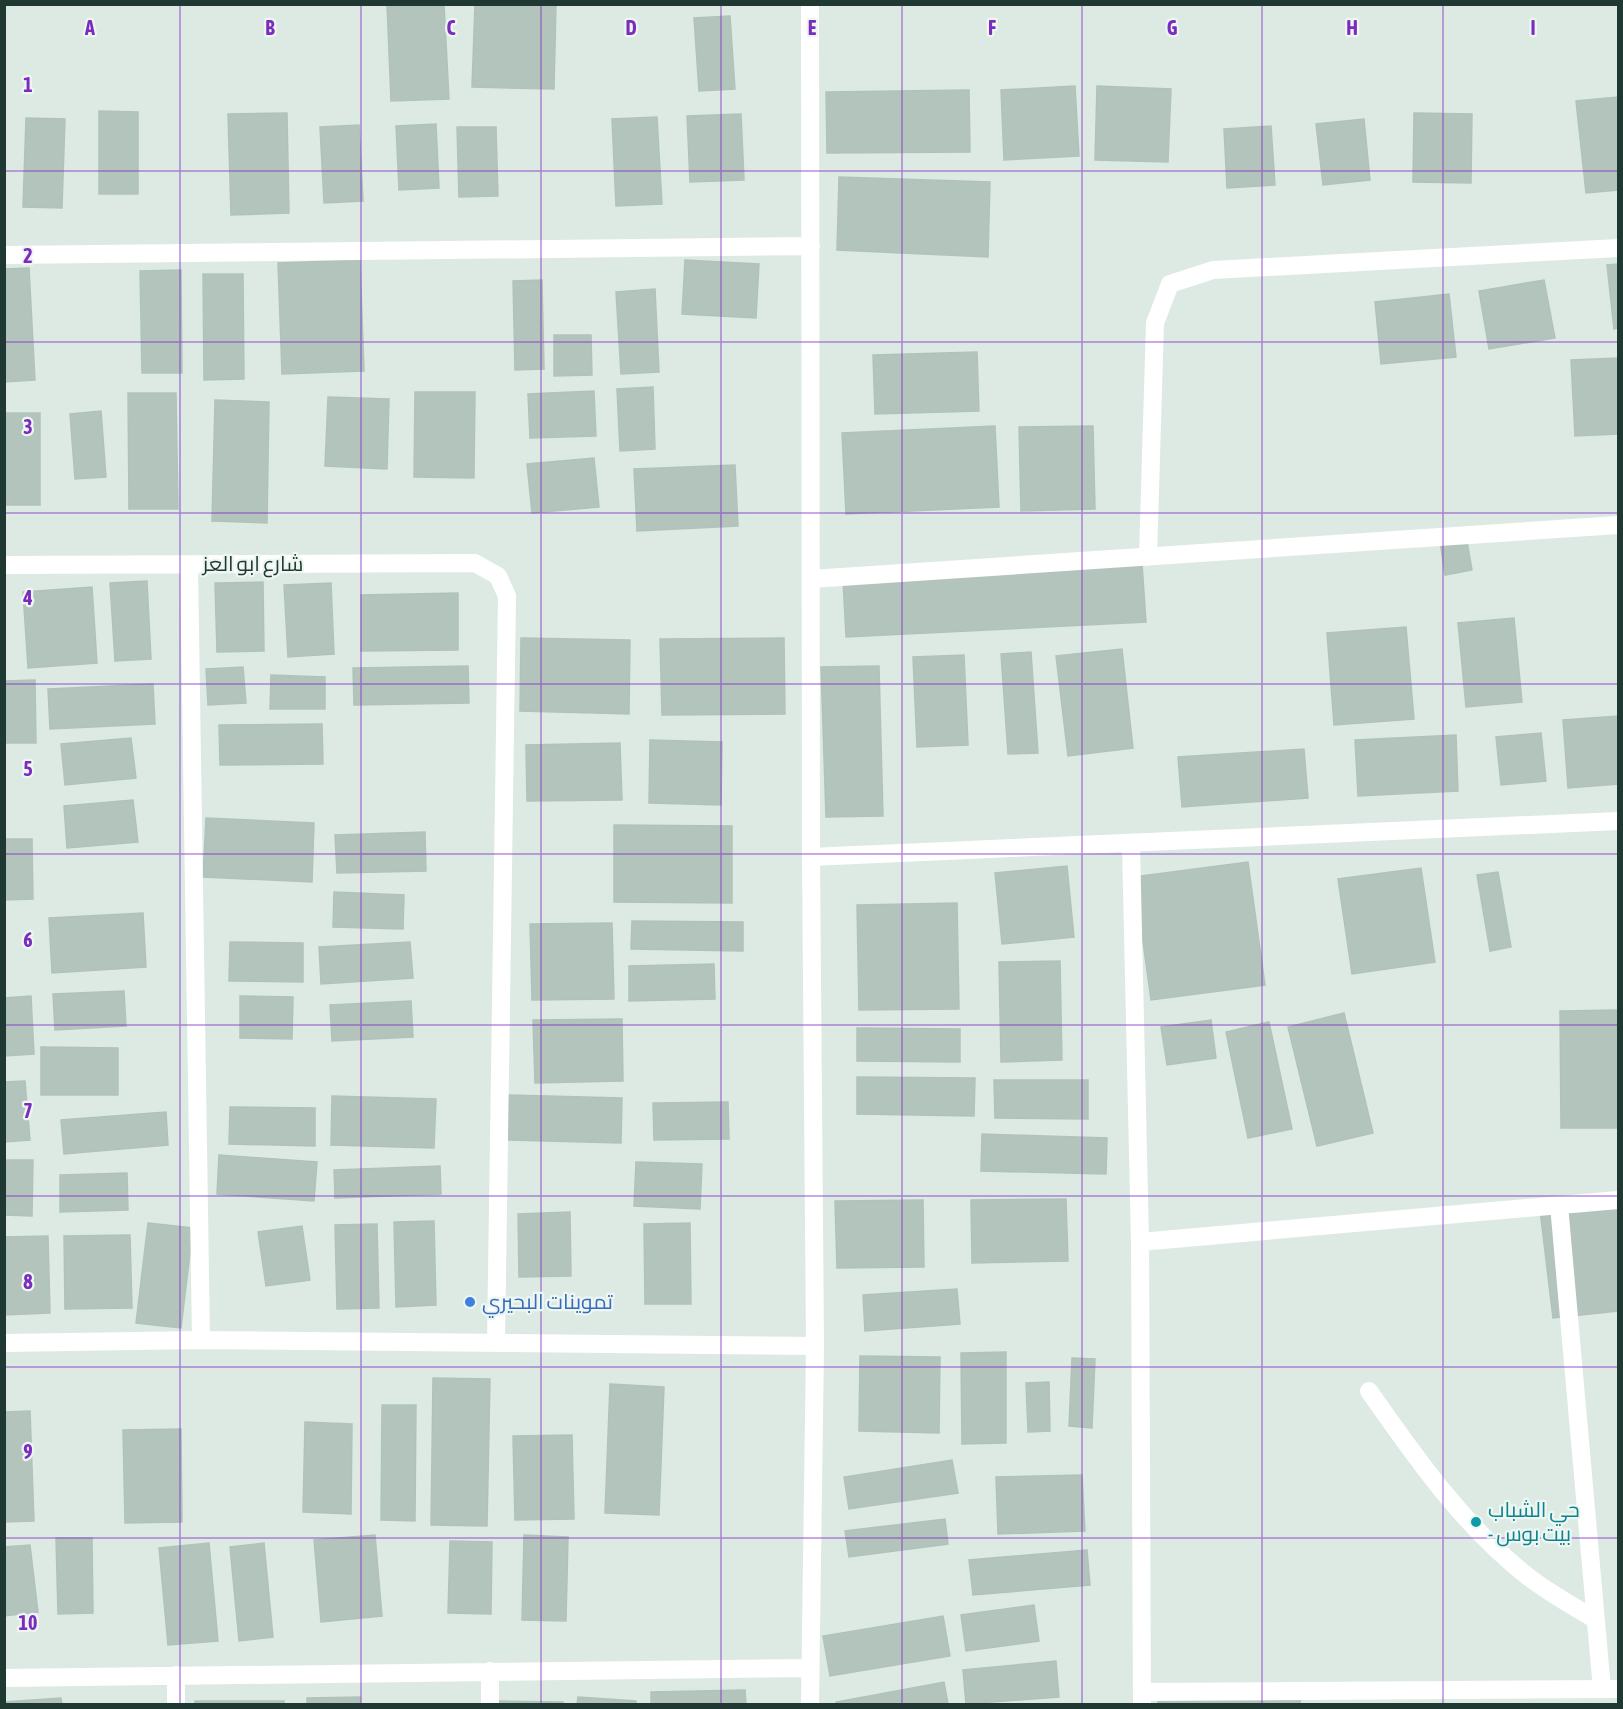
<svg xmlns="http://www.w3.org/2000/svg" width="1623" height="1709" font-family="'Asap Condensed',Cairo,sans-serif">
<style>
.building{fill:#b3c4bd;stroke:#b0c3bb;stroke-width:1.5}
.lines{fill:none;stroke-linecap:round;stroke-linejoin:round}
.minor{stroke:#fff;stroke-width:18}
.grid{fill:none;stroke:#7b2cbf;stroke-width:1.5;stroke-opacity:0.55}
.shop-dot{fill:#3f7fe0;stroke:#eef6f2;stroke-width:2}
.culture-dot{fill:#0f9aa8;stroke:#eef6f2;stroke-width:2}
.labels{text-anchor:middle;stroke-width:4.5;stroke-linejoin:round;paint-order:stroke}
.street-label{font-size:21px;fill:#1f3932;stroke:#eef6f2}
.shop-label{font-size:21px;fill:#366cbe;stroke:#eef6f2;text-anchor:start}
.culture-label{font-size:21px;fill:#0d838f;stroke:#eef6f2;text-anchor:start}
.grid-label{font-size:20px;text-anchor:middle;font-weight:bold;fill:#7b2cbf;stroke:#eef6f2;stroke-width:4.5;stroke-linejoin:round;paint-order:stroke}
</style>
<rect width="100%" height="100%" fill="#ddeae4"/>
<path class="building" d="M 387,4 L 444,4 L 449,99 L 391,101 Z
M 475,4 L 556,4 L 554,89 L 472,87 Z
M 730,16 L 735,89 L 699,91 L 694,18 Z
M 1075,86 L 1079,156 L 1004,160 L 1001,90 Z
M 1097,86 L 1171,89 L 1168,162 L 1095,160 Z
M 969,90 L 970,152 L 827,153 L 826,92 Z
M 1618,97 L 1618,190 L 1586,193 L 1576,101 Z
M 99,111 L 138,112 L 138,194 L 99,194 Z
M 287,113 L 289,213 L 231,215 L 228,114 Z
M 1414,113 L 1472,114 L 1471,183 L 1413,182 Z
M 741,114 L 744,180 L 690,182 L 687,116 Z
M 657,117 L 662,204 L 616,206 L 612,119 Z
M 26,118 L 65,119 L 62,208 L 23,207 Z
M 1364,119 L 1370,180 L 1323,185 L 1316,124 Z
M 436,124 L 439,188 L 399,190 L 396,126 Z
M 359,125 L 363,201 L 324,203 L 320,127 Z
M 1271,126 L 1275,185 L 1227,188 L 1224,129 Z
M 457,127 L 496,127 L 498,196 L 459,197 Z
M 839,177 L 990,182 L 988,257 L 837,250 Z
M 360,260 L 364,371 L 282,374 L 278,263 Z
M 685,260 L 759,264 L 756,318 L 682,314 Z
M 1618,264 L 1618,328 L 1614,329 L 1607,265 Z
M 29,268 L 35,380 L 4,382 L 4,269 Z
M 181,270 L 182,373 L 142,373 L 140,271 Z
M 203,274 L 243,274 L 244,379 L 204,380 Z
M 542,280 L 544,369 L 515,370 L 513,281 Z
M 1544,280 L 1555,338 L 1489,349 L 1479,291 Z
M 655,289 L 659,372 L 621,374 L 616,292 Z
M 1449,294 L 1456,357 L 1381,364 L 1375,302 Z
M 554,335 L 591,335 L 592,375 L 554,376 Z
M 977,352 L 979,411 L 875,414 L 873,355 Z
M 1618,358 L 1618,434 L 1575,436 L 1571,360 Z
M 653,387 L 655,449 L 620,451 L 617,389 Z
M 594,391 L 596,436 L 530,438 L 528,394 Z
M 415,392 L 475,392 L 474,478 L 414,477 Z
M 128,393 L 176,393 L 178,509 L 129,509 Z
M 328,397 L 389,399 L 387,469 L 325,466 Z
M 215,400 L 269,402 L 267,523 L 212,521 Z
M 101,411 L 106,477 L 75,479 L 70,414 Z
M 4,413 L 40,413 L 40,505 L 4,505 Z
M 995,426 L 999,507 L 846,514 L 842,433 Z
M 1093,426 L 1095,509 L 1021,511 L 1019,427 Z
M 594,458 L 599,507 L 532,513 L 527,464 Z
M 735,465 L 738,526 L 637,531 L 634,469 Z
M 1466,536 L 1472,570 L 1445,575 L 1440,541 Z
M 1142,564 L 1146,622 L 846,637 L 843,580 Z
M 147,581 L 151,659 L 115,661 L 110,583 Z
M 263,582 L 264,651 L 217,652 L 215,583 Z
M 331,583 L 334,654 L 288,657 L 284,585 Z
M 92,587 L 97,663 L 28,668 L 23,592 Z
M 458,593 L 458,650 L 361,651 L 361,595 Z
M 1514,618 L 1522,702 L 1466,707 L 1458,623 Z
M 1406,627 L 1414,719 L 1334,725 L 1327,633 Z
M 521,638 L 630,640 L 629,714 L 520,711 Z
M 784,638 L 785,714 L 662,715 L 660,639 Z
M 1122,649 L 1133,748 L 1068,756 L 1056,656 Z
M 1031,652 L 1038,753 L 1008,754 L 1001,654 Z
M 964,655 L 968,745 L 917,747 L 913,657 Z
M 468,666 L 469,703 L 354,705 L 353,668 Z
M 879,666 L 883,816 L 826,817 L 821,667 Z
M 243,667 L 246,703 L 208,705 L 206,669 Z
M 271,675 L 325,677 L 325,709 L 270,709 Z
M 35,680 L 36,743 L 4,743 L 4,681 Z
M 153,684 L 155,724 L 50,729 L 48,689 Z
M 1618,716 L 1618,784 L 1568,788 L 1563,720 Z
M 322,724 L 323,764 L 220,765 L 219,725 Z
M 1541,733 L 1546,781 L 1501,785 L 1496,737 Z
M 1456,735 L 1458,791 L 1358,796 L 1355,740 Z
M 131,738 L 136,778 L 65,785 L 61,744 Z
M 650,740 L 722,742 L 721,805 L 649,803 Z
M 620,743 L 622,800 L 527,801 L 526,745 Z
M 1304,749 L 1308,798 L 1182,807 L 1178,757 Z
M 133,800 L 138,842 L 67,848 L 64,806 Z
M 206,818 L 314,823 L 312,882 L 203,877 Z
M 614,825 L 732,826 L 732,903 L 614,902 Z
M 425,832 L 426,871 L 337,873 L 335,835 Z
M 4,839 L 32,839 L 33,899 L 4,900 Z
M 1248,862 L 1265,985 L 1151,1000 L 1134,877 Z
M 1067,866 L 1074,937 L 1002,944 L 995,873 Z
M 1421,868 L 1435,962 L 1352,974 L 1338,879 Z
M 1498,872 L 1511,947 L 1490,951 L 1477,875 Z
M 334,892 L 404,895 L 403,929 L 333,927 Z
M 957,903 L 959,1009 L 859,1010 L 857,905 Z
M 143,913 L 146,967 L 52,973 L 49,918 Z
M 632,921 L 743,922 L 743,951 L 631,949 Z
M 612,923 L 614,999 L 532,1000 L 530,924 Z
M 230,942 L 303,943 L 303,982 L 229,981 Z
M 410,942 L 413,978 L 321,984 L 319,947 Z
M 1060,961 L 1062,1060 L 1001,1062 L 999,962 Z
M 714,964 L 715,999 L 629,1001 L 629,966 Z
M 124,991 L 126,1026 L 55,1030 L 53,994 Z
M 31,996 L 34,1054 L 4,1056 L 4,998 Z
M 240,996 L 293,997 L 292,1039 L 240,1038 Z
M 411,1001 L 413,1037 L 332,1041 L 330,1005 Z
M 1618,1010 L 1618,1128 L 1561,1128 L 1560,1011 Z
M 1344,1013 L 1373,1133 L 1317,1146 L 1288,1027 Z
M 622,1019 L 623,1081 L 535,1083 L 533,1020 Z
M 1211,1020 L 1216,1058 L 1167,1065 L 1161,1027 Z
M 1269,1022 L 1292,1129 L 1248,1138 L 1226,1032 Z
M 857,1028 L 960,1029 L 960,1062 L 857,1061 Z
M 41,1047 L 118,1048 L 118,1095 L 41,1095 Z
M 857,1077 L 975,1078 L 974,1116 L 857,1114 Z
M 994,1080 L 1088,1080 L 1088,1119 L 995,1118 Z
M 25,1081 L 30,1140 L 4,1142 L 4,1082 Z
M 509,1095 L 622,1098 L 621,1143 L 508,1140 Z
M 332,1096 L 436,1099 L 434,1148 L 331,1145 Z
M 728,1102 L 729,1139 L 654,1140 L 653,1103 Z
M 230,1107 L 315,1108 L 315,1146 L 229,1144 Z
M 166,1112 L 168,1145 L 64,1154 L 61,1120 Z
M 982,1134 L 1107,1138 L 1106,1174 L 981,1171 Z
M 219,1155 L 317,1162 L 314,1201 L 217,1194 Z
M 4,1160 L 33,1160 L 32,1216 L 4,1215 Z
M 636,1162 L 702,1164 L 700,1209 L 634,1206 Z
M 440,1166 L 441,1194 L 335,1198 L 334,1170 Z
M 127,1173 L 128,1210 L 60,1212 L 60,1175 Z
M 1066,1199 L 1068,1261 L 972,1263 L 971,1200 Z
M 923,1200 L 924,1267 L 837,1268 L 835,1201 Z
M 1618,1201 L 1618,1311 L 1553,1318 L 1540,1210 Z
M 570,1212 L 571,1276 L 519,1277 L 518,1214 Z
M 434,1221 L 436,1305 L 396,1307 L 394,1222 Z
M 148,1223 L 193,1228 L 181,1328 L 136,1323 Z
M 690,1223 L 691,1304 L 645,1304 L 644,1224 Z
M 377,1224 L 379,1308 L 337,1309 L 335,1225 Z
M 302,1226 L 310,1280 L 266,1286 L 258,1232 Z
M 130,1235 L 132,1308 L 65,1309 L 64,1236 Z
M 48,1236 L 50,1313 L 4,1315 L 4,1237 Z
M 957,1289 L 960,1324 L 865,1331 L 863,1295 Z
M 1006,1352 L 1006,1443 L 962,1444 L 961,1353 Z
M 860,1356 L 940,1357 L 939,1433 L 859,1431 Z
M 1072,1358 L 1095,1359 L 1092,1428 L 1069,1426 Z
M 433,1378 L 490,1379 L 487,1526 L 431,1525 Z
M 1049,1382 L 1050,1431 L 1028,1432 L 1026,1383 Z
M 610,1384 L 664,1387 L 659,1515 L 605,1513 Z
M 382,1405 L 416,1405 L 415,1521 L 381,1520 Z
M 30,1411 L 34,1521 L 4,1522 L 4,1412 Z
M 305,1422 L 352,1424 L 351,1514 L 303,1512 Z
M 181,1429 L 182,1522 L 125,1523 L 123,1430 Z
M 572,1435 L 574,1519 L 515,1520 L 513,1436 Z
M 952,1460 L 958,1493 L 849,1509 L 844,1477 Z
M 1082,1475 L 1085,1531 L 998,1534 L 996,1477 Z
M 945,1519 L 948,1544 L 849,1557 L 845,1531 Z
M 375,1535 L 382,1616 L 321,1622 L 314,1540 Z
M 524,1535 L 568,1537 L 566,1621 L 522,1620 Z
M 56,1538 L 92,1538 L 93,1613 L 58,1614 Z
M 450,1541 L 492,1542 L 491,1614 L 448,1613 Z
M 209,1543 L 218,1641 L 168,1645 L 159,1548 Z
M 264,1543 L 273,1637 L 239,1641 L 230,1547 Z
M 30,1545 L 38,1612 L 4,1616 L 4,1547 Z
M 1087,1550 L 1090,1585 L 973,1595 L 969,1560 Z
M 1034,1605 L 1039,1641 L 966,1651 L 961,1615 Z
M 943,1616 L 950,1656 L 830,1676 L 823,1636 Z
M 1056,1661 L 1059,1697 L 966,1704 L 963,1670 Z
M 944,1682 L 948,1704 L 836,1704 L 836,1702 Z
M 1158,1689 L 1301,1693 L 1300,1704 L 1158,1704 Z
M 745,1690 L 746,1704 L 651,1704 L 651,1692 Z
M 360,1697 L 360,1704 L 307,1704 L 307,1698 Z
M 578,1697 L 636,1701 L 636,1704 L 577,1704 Z
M 61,1698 L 62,1704 L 4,1704 L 4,1702 Z
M 195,1701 L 284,1701 L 284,1704 L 195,1704 Z
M 499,1701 L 563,1702 L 563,1704 L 499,1704 Z"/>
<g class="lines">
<path class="minor" d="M 4,255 L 811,246
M 1148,557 L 1155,323 L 1170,284 L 1213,270 L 1618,248
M 4,565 L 475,563 L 498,576 L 507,596 L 496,1343
M 189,565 L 201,1340
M 811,579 L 1618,525
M 1131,844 L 1140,1242 L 1142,1704
M 811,857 L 1618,821
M 1559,1205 L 1602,1689
M 1140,1242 L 1618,1200
M 4,1343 L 201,1340 L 815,1346
M 1369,1391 C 1416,1458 1462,1524 1526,1575 C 1547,1592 1573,1606 1596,1620
M 490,1671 L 490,1704
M 176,1675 L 176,1704
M 4,1678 L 810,1668
M 1142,1692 L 1618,1689
M 810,1704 L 815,1346 L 811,857 L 810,4"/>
</g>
<path class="grid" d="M 180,4 L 180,1704M 361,4 L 361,1704M 541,4 L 541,1704M 721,4 L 721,1704M 902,4 L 902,1704M 1082,4 L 1082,1704M 1262,4 L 1262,1704M 1443,4 L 1443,1704M 4,171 L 1618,171M 4,342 L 1618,342M 4,513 L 1618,513M 4,684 L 1618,684M 4,854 L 1618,854M 4,1025 L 1618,1025M 4,1196 L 1618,1196M 4,1367 L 1618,1367M 4,1538 L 1618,1538"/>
<circle class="shop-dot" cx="470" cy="1302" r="6"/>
<circle class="culture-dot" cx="1476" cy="1522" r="6"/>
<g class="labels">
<g class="street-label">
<text x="253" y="571">شارع ابو العز</text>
</g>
<g class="shop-label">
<text x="482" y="1309">تموينات البحيري</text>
</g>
<g class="culture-label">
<text x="1488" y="1517">حي الشباب<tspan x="1488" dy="24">- بيت بوس</tspan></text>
</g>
</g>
<g class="grid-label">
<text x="90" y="35">A</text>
<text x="270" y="35">B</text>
<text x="451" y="35">C</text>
<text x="631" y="35">D</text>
<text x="812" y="35">E</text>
<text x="992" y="35">F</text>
<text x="1172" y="35">G</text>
<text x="1352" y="35">H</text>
<text x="1533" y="35">I</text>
<text x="28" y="92">1</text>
<text x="28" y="263">2</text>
<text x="28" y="434">3</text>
<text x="28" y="605">4</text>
<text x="28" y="776">5</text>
<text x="28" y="947">6</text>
<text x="28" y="1118">7</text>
<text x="28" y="1289">8</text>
<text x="28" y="1459">9</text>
<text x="28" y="1630">10</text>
</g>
<rect width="1623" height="1709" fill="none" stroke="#1f3932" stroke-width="12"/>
</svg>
